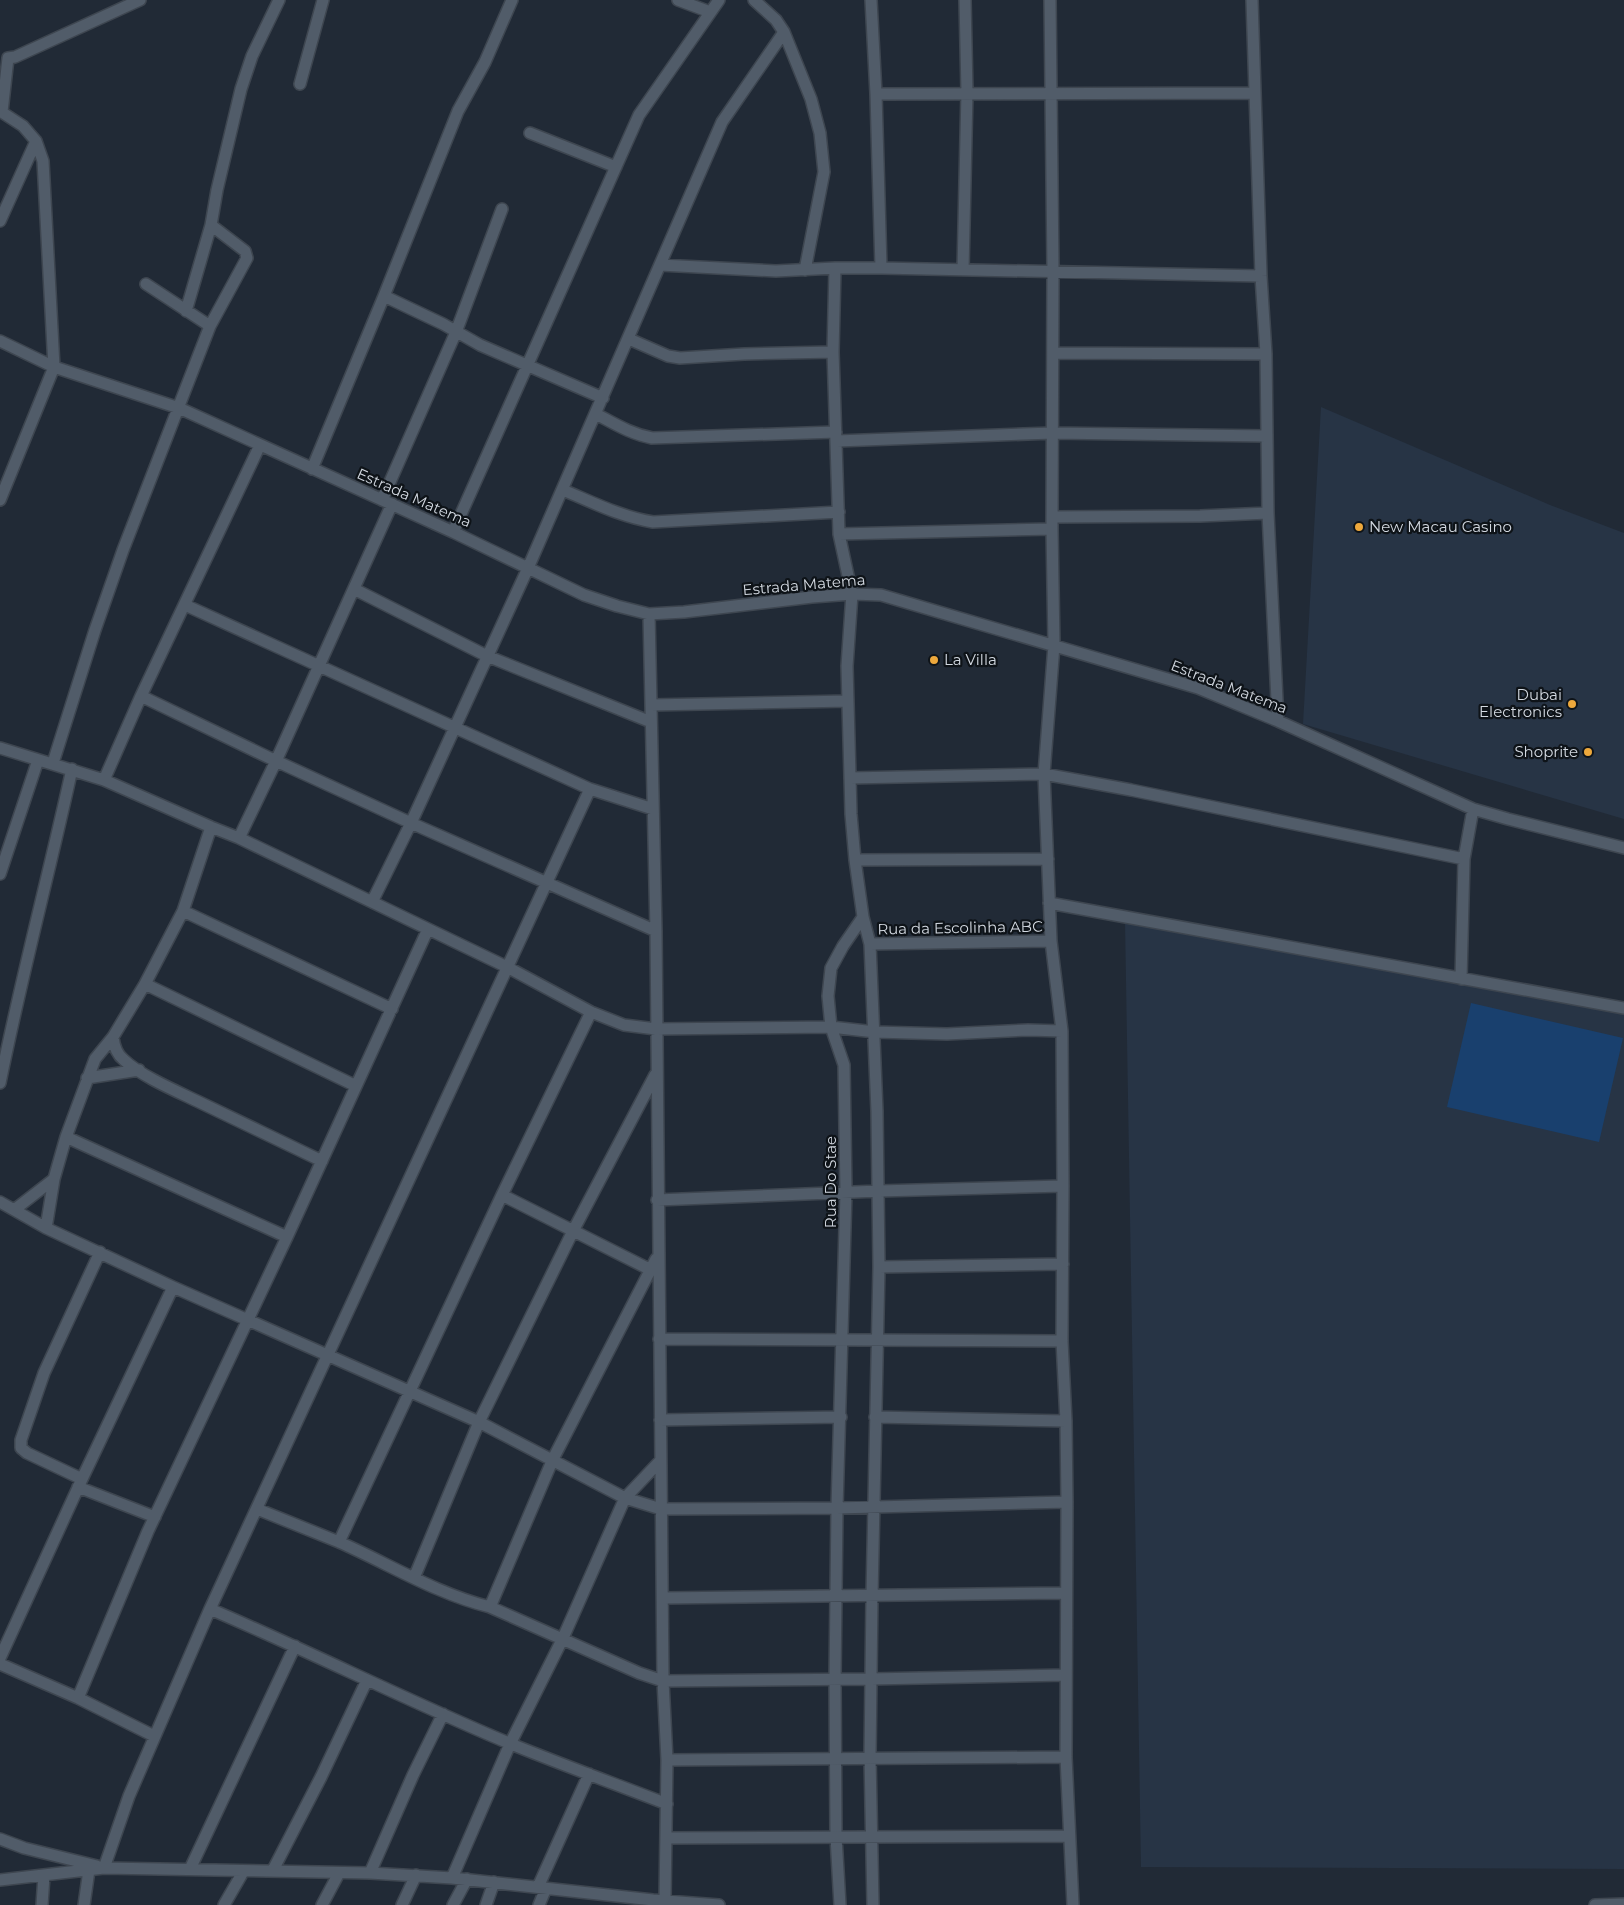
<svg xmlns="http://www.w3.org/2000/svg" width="1624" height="1905" font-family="Montserrat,sans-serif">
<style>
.built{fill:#273445}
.green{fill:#19406e}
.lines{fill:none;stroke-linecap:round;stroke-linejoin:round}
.minor-casing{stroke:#3e4650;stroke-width:14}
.minor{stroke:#515c69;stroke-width:11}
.poi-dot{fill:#eda83c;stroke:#0e1318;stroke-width:2}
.labels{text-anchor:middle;stroke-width:4.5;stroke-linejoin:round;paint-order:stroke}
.street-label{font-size:15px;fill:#d3d9e1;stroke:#0e1318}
.poi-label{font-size:15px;fill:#d3d9e1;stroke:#0e1318;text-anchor:start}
</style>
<rect width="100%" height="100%" fill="#212a36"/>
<path class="built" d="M 1321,407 L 1550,505 L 1624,533 L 1624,819 L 1303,724 Z
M 1125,921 L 1624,1014 L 1624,1869 L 1141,1867 Z"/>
<path class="green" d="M 1471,1003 L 1623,1038 L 1599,1142 L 1447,1107 Z"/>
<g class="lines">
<defs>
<path id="minor" d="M 678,0 L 710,12
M 754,0 L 776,20 L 784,32 L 811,99 L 820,133 L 824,172 L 805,270
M 871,0 L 876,94 L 881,268
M 1050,0 L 1053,270 L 1052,529 L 1054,645 L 1044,774 L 1051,941 L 1062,1031 L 1063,1186 L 1062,1341 L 1066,1421 L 1067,1502 L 1066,1757 L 1073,1905
M 1252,0 L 1261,276 L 1266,354 L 1268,513 L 1278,721
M 300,84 L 323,0
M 876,94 L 1255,93
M 0,111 L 23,126 L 36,141 L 43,161 L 54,367 L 0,500
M 2,112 L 8,58 L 15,57 L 140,0
M 530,133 L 616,167
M 0,221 L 36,141
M 660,265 L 776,271 L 835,268 L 881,268 L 1261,276
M 835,268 L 833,352 L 839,534 L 852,594 L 847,666 L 851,814 L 855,860 L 863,917 L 870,944 L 877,1111 L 879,1267 L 872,1596 L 870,1757 L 873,1905
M 963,270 L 967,92 L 965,0
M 146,284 L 210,326
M 384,296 L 443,324 L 480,345 L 603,398
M 186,311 L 211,225 L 217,190 L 241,89 L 252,56 L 279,0
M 629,339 L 668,356 L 680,358 L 744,354 L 833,352
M 0,341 L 54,367 L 179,408 L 453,532 L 584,595 L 617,606 L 649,614 L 684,612 L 812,597 L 852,594 L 881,595 L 1198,688 L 1278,721 L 1473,809 L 1508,819 L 1624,848
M 1053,353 L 1266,354
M 596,414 C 615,424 631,434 652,438 L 836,432
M 837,441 L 1053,433 L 1267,436
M 312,469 L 384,296 L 458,111 L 485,62 L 512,0
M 563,490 C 592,502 621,517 653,522 L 839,512
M 382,500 L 456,332 L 502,209
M 1052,517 L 1200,516 L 1268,513
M 453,532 L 639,115 L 719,0
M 839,534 L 1052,529
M 354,589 L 487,656 L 651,722
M 185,605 L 590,789 L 653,809
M 649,614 L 656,931 L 663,1681 L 667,1760 L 665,1900
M 141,696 L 276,761 L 411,823 L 656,931
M 651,705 L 848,701
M 0,748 L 104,780 L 211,827 L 239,838 L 507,967 L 591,1012 L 624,1025 L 656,1029 L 831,1027 L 875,1032 L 947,1034 L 1028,1030 L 1062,1031
M 53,763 L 95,630 L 123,550 L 210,326 L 247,258 L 245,251 L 211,225
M 850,778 L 1044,774 L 1131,790 L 1464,859 L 1473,809
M 104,780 L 141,696 L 260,445
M 239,838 L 276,761 L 392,504
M 855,860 L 1048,859
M 0,874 L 38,760
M 372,902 L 411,823 L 528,568 L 722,122 L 784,32
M 1049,903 L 1624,1008
M 183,911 L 392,1009
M 870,944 L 1051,941
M 1461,979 L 1464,859
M 145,984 L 356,1086
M 113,1037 C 114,1046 116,1054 124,1060 C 141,1076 176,1091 197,1101 C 239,1121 280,1141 322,1161
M 87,1078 L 139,1070
M 0,1083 C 21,978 49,874 72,769
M 66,1137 L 287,1237
M 502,1195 L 651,1270
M 657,1200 L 879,1191 L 1063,1186
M 0,1202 L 46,1228 L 173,1287 L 479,1422 L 625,1498 L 661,1509 L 837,1508 L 1067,1502
M 14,1210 L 54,1179
M 46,1228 L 54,1179 L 66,1137 L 95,1059 L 113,1037 L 145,984 L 183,911 L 211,827
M 879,1267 L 1063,1264
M 659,1339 L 1062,1341
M 875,1417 L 1066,1421
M 660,1420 L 841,1417
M 82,1479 L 27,1453 L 21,1448 L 21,1440 L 44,1373 L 100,1252
M 78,1487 L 155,1517
M 257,1509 C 285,1520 312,1531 339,1542 C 389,1564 437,1594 490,1607 L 639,1673 L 663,1681 L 871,1679 L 1066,1675
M 339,1542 L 502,1195 L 591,1012
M 414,1578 L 479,1422 L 573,1231 L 655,1075
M 663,1598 L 1065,1593
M 490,1607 L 553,1459 L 656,1259
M 210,1609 C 311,1652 410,1702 511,1744 C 563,1765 615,1784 667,1804
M 0,1658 L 82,1479 L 173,1287
M 0,1664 L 78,1698 L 154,1736
M 78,1698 L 148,1531 L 287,1237 L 428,929
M 667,1760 L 1066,1757
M 667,1838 L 1069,1836
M 0,1839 L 24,1848 L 97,1866
M 104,1868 L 129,1796 L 210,1609 L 590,789
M 190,1869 L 295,1646
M 273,1870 L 321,1777 L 367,1680
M 370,1873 L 413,1775 L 443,1714
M 452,1878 L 510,1744 L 563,1638 L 625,1498 L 660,1461
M 0,1880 L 104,1868 L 370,1873 L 452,1878 L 653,1900 L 719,1905
M 538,1887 L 589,1774
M 42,1905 L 44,1876
M 84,1905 L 89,1870
M 224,1905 L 243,1872
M 322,1905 L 339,1873
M 402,1905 L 416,1875
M 453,1905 L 467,1879
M 486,1905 L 494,1882
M 539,1905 L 546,1888
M 840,1905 L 836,1837 L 835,1679 L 837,1508 L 846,1192 L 844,1065 L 831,1027 L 828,996 L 831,968 L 843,946 L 863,917
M 1595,1905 L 1624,1904"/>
</defs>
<use href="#minor" class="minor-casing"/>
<use href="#minor" class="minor"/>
</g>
<g class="poi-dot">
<circle cx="1359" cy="527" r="5"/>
<circle cx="934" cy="660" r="5"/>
<circle cx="1572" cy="704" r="5"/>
<circle cx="1588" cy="752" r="5"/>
</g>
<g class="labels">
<g class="street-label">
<text transform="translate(414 498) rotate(24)" y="5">Estrada Matema</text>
<text transform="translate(804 585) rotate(-5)" y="5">Estrada Matema</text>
<text transform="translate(1229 687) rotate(21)" y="5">Estrada Matema</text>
<text transform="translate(960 928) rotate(-1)" y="5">Rua da Escolinha ABC</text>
<text transform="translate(831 1182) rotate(-90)" y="5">Rua Do Stae</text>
</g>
<g class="poi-label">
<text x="1369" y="532">New Macau Casino</text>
<text x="944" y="665">La Villa</text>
<text x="1562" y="700" text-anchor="end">Dubai<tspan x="1562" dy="17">Electronics</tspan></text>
<text x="1578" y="757" text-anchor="end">Shoprite</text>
</g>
</g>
</svg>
